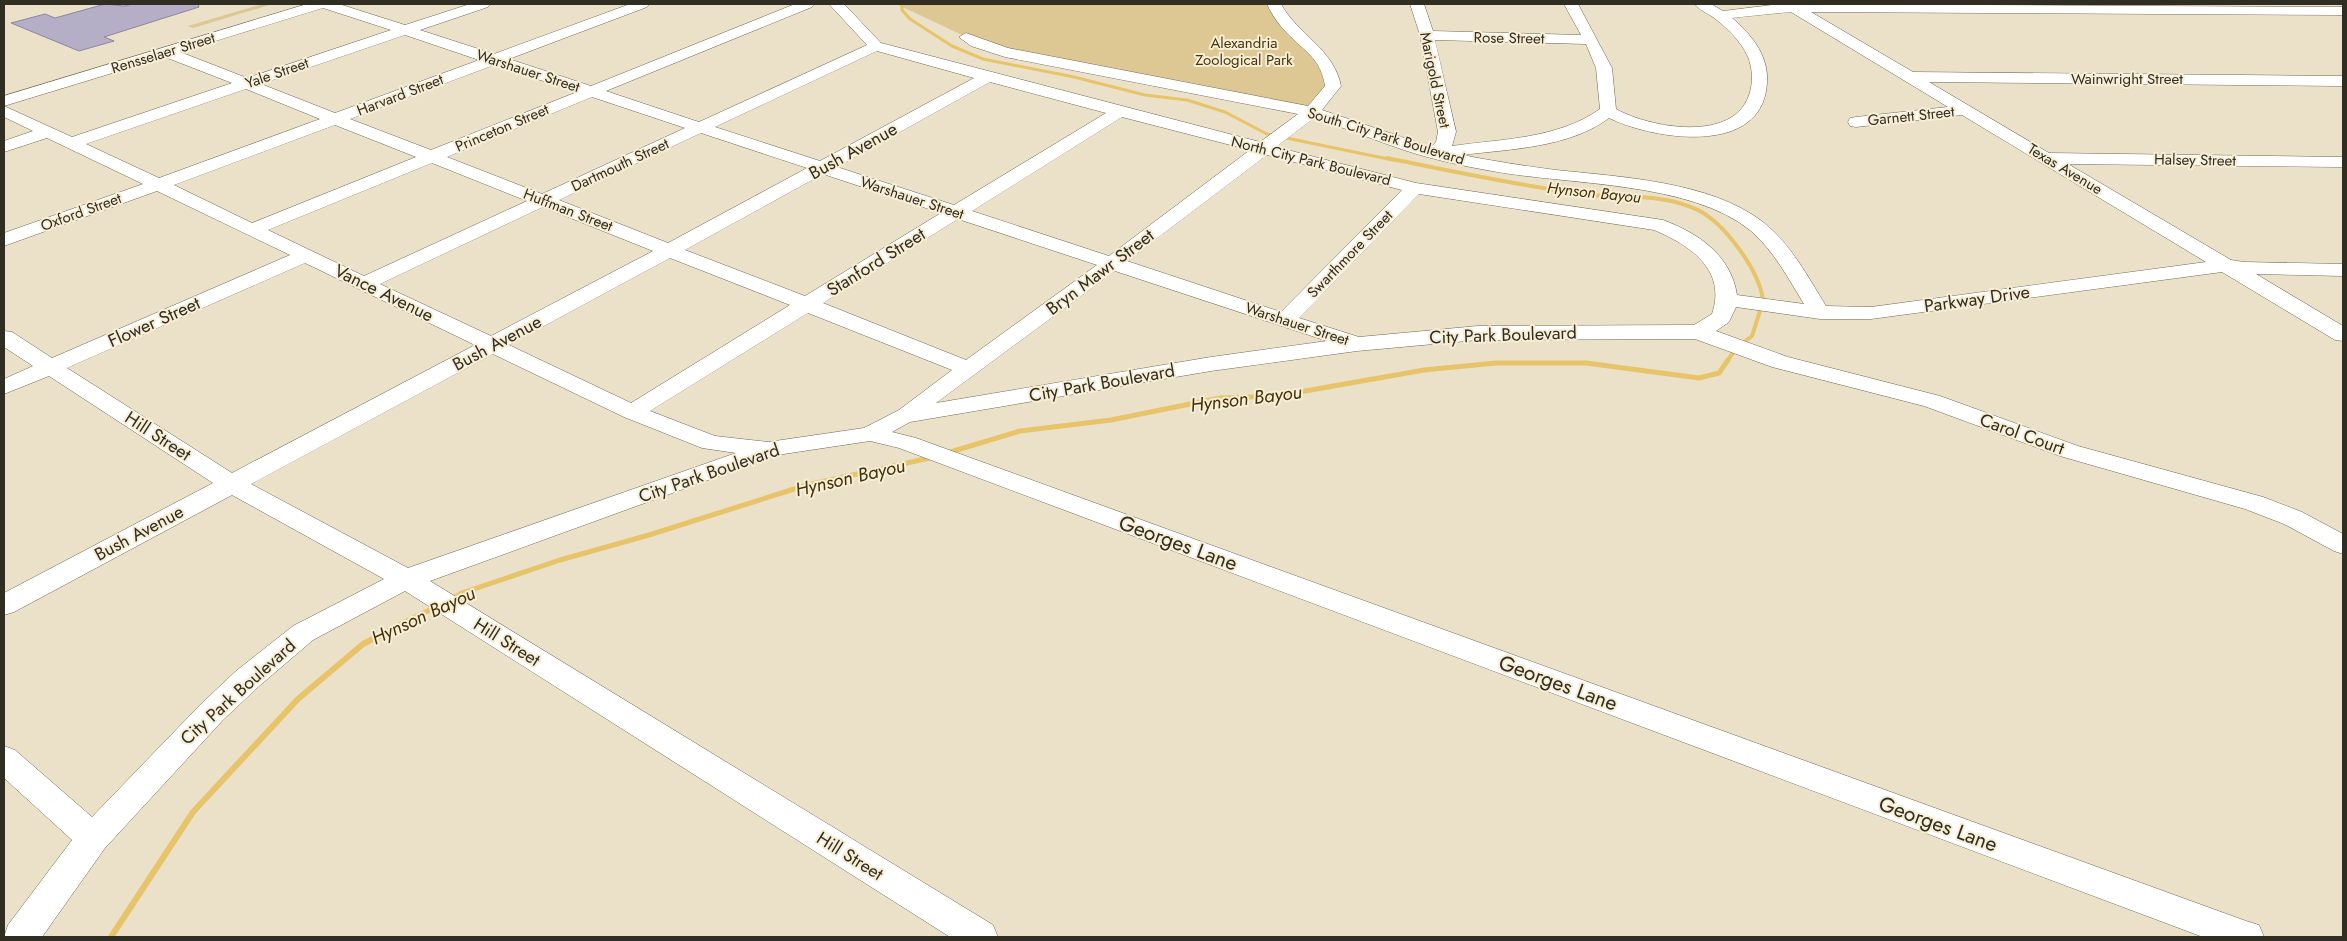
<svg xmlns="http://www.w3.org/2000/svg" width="2347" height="941" font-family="Jost,sans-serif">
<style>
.green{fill:#ddc894}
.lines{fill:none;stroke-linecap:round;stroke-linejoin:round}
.stream-far3{stroke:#e7c469;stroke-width:3}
.stream-far2{stroke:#e7c469;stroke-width:4}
.stream-far1{stroke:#e7c469;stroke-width:5}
.stream{stroke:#e7c469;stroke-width:6}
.building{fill:#b4aec7;stroke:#8c879e}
.minor-casing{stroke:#6f6751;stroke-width:1}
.minor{fill:#fff;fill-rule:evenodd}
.labels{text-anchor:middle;stroke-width:4;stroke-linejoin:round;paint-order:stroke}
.far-street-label{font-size:15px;fill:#302d23;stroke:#f8eed5}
.far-park-label{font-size:15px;fill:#43350d;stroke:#f8eed5}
.far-water-label{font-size:16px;font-style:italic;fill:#3f3108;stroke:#f8eed5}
.street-label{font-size:18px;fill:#302d23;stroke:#f8eed5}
.water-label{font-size:19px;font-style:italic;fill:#3f3108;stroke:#f8eed5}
.near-street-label{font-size:21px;fill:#302d23;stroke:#f8eed5}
</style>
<rect width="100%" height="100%" fill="#ebe1c8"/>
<path class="green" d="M 262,4 L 273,4 L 193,28 L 188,26 Z
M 896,4 L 1273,4 L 1278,16 L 1320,59 L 1332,87 L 1306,112 L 977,42 Z"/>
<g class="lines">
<path class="stream-far3" d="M 902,4 L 902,10 L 910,19 L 952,46 L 983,59 L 1074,77 L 1145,95 L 1187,100 L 1225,112 L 1267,134 L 1393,160"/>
<path class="stream-far2" d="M 1387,158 C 1451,171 1516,185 1582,194 C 1620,199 1661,192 1698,210 C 1725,224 1759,270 1763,300
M 1743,343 L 1752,336 L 1760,311
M 1727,361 L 1733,353"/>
<path class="stream-far1" d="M 947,453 L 1020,431 L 1111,420 L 1220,398 L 1277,396 L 1424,370 L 1496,363 L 1586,363 L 1699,378 L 1719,373 L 1728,360
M 451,599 L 462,593 L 560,560 L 649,535 L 807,485 L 934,457
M 416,617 L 437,606"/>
<path class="stream" d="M 111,937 L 193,812 L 298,699 L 363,644 L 418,616"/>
</g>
<path class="building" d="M 105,4 L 124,6 L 133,4 L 198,4 L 199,7 L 104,37 L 114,41 L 79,51 L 11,23 L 45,14 L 55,18 Z"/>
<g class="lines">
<defs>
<path id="minor" d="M 307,4 L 339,4 L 405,25 L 470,4 L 490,4 L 488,7 L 420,30 L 494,54 L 630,4 L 649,4 L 647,7 L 509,59 L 591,86 L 795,4 L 814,4 L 812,7 L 606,91 L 699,122 L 867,45 L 829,4 L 844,4 L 881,43 L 1260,142 L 1298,114 L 1005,57 L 971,46 L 959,37 L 966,33 L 1008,48 L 1308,106 L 1325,86 C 1321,58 1304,51 1287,33 C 1278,24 1272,15 1267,4 L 1281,4 C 1298,35 1334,49 1341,86 L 1322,110 L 1431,147 L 1436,142 L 1438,132 L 1420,35 L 1410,4 L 1424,4 L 1433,31 L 1581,35 L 1564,4 L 1578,4 L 1612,68 L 1616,109 C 1650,128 1733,143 1749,95 C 1753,84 1753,69 1748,57 C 1741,41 1727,28 1713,17 C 1707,13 1699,10 1695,4 L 1711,4 L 1723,11 L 1780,4 L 2343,7 L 2343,15 L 1811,12 L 1913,72 L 2343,76 L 2343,86 L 1929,82 L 2049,153 L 2343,157 L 2343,167 L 2068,164 L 2231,260 L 2244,262 L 2343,264 L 2343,276 L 2256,274 L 2343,326 L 2343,341 L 2335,340 L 2222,272 L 1871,319 L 1820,319 L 1736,307 L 1729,322 L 1716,331 L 1788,357 L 1940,396 L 2078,446 L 2263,497 L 2302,512 L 2343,534 L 2343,554 L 2334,551 L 2284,524 L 2245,509 L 2060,456 L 1924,406 L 1772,367 L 1695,339 L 1478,340 L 1357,351 L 1211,371 L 910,422 L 892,432 L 916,438 L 2246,921 L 2259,925 L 2264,937 L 2203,937 L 899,448 L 870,441 L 777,455 L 430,581 L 993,925 L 998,937 L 950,937 L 405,591 L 313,640 L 258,687 L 223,720 L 105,848 L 42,937 L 4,937 L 8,925 L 72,840 L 4,778 L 4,746 L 15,750 L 92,817 L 201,704 L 236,671 L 293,626 L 384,579 L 232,495 L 14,612 L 4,615 L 4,593 L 213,483 L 49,376 L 4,394 L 4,379 L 33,366 L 4,347 L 4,331 L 12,332 L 52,358 L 290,255 L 157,191 L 4,246 L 4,233 L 143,184 L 47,138 L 4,152 L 4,141 L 33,131 L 4,117 L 4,106 L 72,137 L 232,83 L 165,57 L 4,106 L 4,96 ZM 323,8 L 391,30 L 247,78 L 180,52 ZM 1791,12 L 1948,107 L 1856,117 L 1850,118 L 1848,122 L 1850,126 L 1856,127 L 1962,115 L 2206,262 L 1871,307 L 1826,306 C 1808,277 1791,244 1763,222 C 1710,181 1620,177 1556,170 C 1524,166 1493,161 1462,155 C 1510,149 1569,148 1609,118 C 1654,140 1763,157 1767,83 C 1769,56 1752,35 1732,18 ZM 405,35 L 479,60 L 335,113 L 261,84 ZM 1435,40 L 1586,44 L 1596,68 L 1600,109 C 1558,139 1501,139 1452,146 L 1456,132 ZM 877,51 L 974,78 L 820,161 L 715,127 ZM 494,65 L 577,92 L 431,150 L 350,119 ZM 990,82 L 1106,113 L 954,205 L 837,167 ZM 246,89 L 320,119 L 159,178 L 86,144 ZM 592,97 L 685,128 L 542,194 L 447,157 ZM 1122,117 L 1250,150 L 1109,256 L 972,211 ZM 1314,118 C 1346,128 1376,141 1407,151 C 1435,160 1463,166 1492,171 C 1567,185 1691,181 1751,231 C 1774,251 1788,278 1804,304 L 1737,295 C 1731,255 1698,233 1663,220 L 1416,183 L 1276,147 ZM 335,125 L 416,157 L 252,223 L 174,185 ZM 701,133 L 807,168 L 668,243 L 559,200 ZM 1267,155 L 1402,190 L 1281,312 L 1127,261 ZM 432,163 L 527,201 L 364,276 L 268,230 ZM 823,174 L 941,213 L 805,296 L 685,250 ZM 1419,194 L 1654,230 C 1690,245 1727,270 1712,314 L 1694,325 L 1478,326 L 1359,337 L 1299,318 ZM 543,207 L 653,251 L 491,336 L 380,284 ZM 958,219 L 1097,265 L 966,360 L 823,303 ZM 670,258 L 790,305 L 631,403 L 509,345 ZM 305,263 L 475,345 L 232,473 L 67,368 ZM 1115,271 L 1327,341 L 1211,357 L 936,403 ZM 808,313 L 952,370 L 899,410 L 864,428 L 768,442 L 715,436 L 650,411 ZM 493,354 L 624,417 L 702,448 L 736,453 L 408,568 L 251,484 Z"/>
</defs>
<use href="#minor" class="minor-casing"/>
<use href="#minor" class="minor"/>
</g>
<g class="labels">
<g class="far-street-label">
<text transform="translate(1509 38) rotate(1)" y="5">Rose Street</text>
<text transform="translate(163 53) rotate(-17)" y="5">Rensselaer Street</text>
<text transform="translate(528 71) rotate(18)" y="5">Warshauer Street</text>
<text transform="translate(277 73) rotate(-19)" y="5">Yale Street</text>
<text x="2127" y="84">Wainwright Street</text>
<text transform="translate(1435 80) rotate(78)" y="5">Marigold Street</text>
<text transform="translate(400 95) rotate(-21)" y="5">Harvard Street</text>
<text transform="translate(1911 116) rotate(-6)" y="5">Garnett Street</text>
<text transform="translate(502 128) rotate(-23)" y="5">Princeton Street</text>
<text transform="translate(1386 136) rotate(17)" y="5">South City Park Boulevard</text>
<text transform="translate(2195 160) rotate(1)" y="5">Halsey Street</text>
<text transform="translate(1311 161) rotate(14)" y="5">North City Park Boulevard</text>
<text transform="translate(620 165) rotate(-25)" y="5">Dartmouth Street</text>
<text transform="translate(2065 169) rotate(31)" y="5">Texas Avenue</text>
<text transform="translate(912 198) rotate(18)" y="5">Warshauer Street</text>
<text transform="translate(568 210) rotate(21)" y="5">Huffman Street</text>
<text transform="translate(81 212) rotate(-20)" y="5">Oxford Street</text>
<text transform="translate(1350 254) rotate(-46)" y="5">Swarthmore Street</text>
<text transform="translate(1297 324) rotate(18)" y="5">Warshauer Street</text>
</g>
<g class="far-park-label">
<text x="1244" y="48">Alexandria<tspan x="1244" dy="17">Zoological Park</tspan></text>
</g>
<g class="far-water-label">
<text transform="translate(1594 192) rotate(6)" y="6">Hynson Bayou</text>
</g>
<g class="street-label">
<text transform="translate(853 151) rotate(-29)" y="6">Bush Avenue</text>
<text transform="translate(876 262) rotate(-32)" y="6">Stanford Street</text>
<text transform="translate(1100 272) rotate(-37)" y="6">Bryn Mawr Street</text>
<text transform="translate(384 293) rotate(26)" y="6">Vance Avenue</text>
<text transform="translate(1977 299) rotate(-8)" y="6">Parkway Drive</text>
<text transform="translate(154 322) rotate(-24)" y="6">Flower Street</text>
<text transform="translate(1503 335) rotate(-2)" y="6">City Park Boulevard</text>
<text transform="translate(497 343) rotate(-28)" y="6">Bush Avenue</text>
<text transform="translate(1102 383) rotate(-10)" y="6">City Park Boulevard</text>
<text transform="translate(2022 434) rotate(20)" y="6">Carol Court</text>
<text transform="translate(158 436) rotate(33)" y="6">Hill Street</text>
<text transform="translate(709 473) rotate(-19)" y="6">City Park Boulevard</text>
<text transform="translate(139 533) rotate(-28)" y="6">Bush Avenue</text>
<text transform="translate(507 642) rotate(32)" y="6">Hill Street</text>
<text transform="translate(238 692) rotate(-42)" y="6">City Park Boulevard</text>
<text transform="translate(850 856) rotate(32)" y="6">Hill Street</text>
</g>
<g class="water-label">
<text transform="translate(1246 398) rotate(-7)" y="7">Hynson Bayou</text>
<text transform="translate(850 477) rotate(-13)" y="7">Hynson Bayou</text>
<text transform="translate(423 615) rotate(-25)" y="7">Hynson Bayou</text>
</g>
<g class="near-street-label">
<text transform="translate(1178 543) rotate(20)" y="7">Georges Lane</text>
<text transform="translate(1558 683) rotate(20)" y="7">Georges Lane</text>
<text transform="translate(1938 824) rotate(20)" y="7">Georges Lane</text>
</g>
</g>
<rect width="2347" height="941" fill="none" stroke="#302d23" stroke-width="10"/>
</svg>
